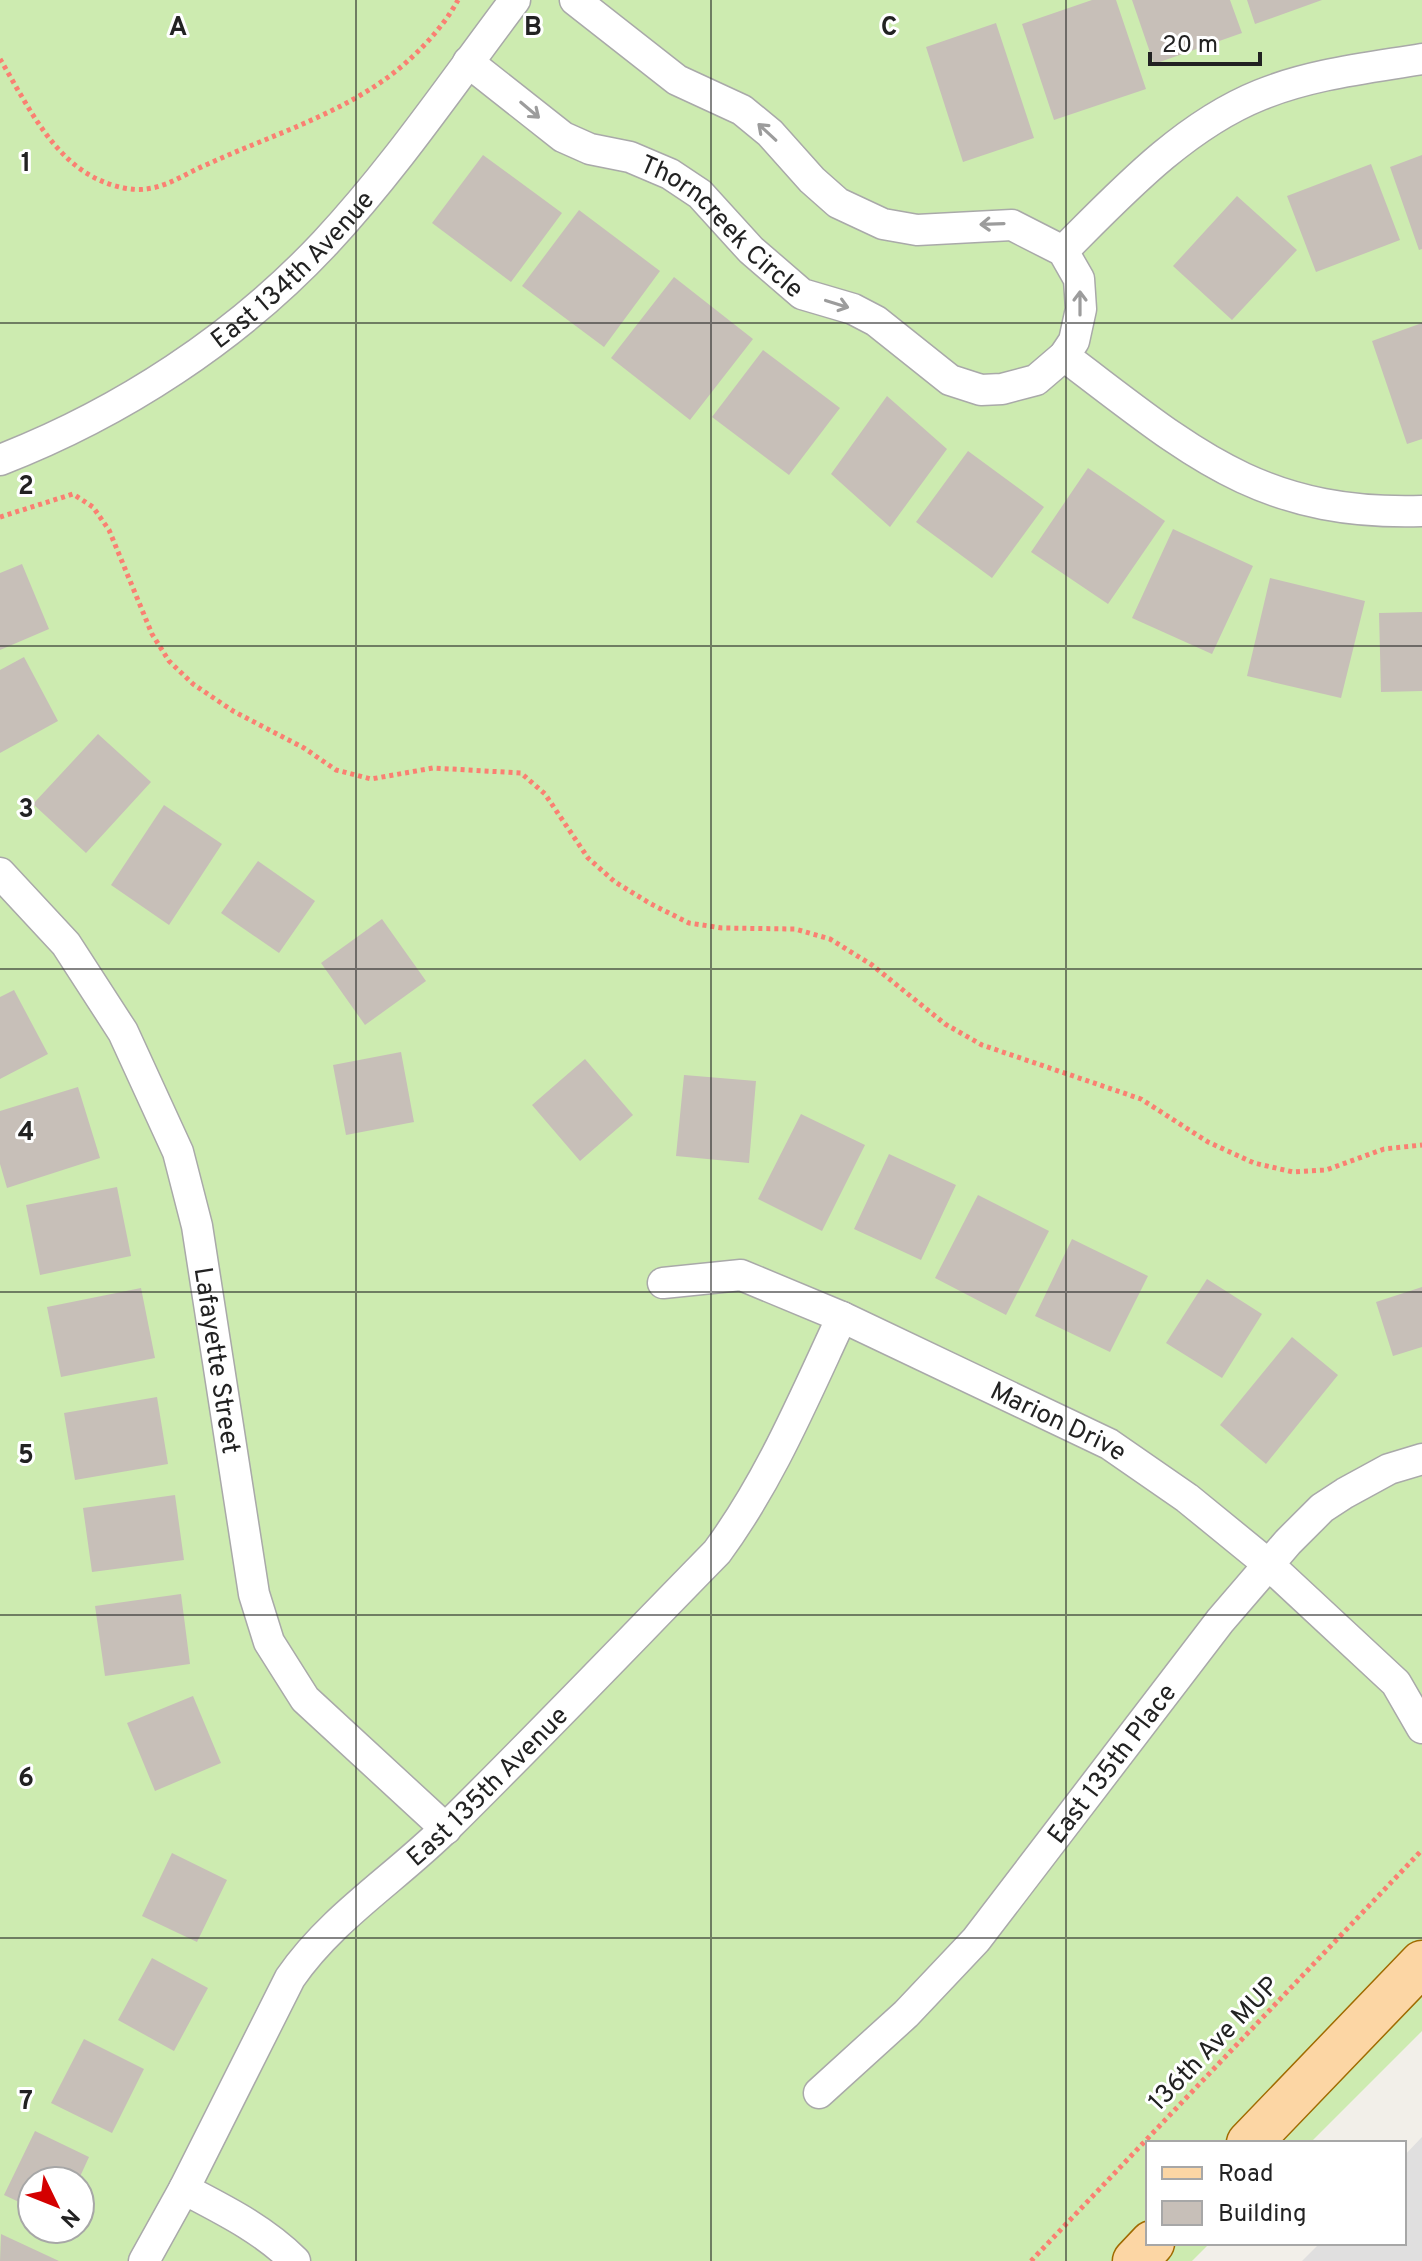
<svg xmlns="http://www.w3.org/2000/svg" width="1422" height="2261" font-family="Overpass,sans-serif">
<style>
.residential{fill:#e0dfdf}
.grass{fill:#cdebb0;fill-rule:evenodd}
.building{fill:#c7bfb8}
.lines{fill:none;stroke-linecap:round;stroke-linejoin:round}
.minor-casing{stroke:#a9a9a9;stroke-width:33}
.primary-casing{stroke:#a06b00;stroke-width:47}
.path{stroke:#fa8072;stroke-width:5;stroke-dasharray:4 4;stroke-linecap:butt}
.minor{stroke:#fff;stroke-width:30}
.primary{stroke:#fcd6a4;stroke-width:44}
.oneway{stroke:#9c9c9c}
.grid{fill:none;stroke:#222;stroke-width:2;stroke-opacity:0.55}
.labels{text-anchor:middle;stroke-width:6;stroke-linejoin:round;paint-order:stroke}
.street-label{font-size:26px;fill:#222;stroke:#fff}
.grid-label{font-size:26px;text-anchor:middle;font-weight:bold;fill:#222;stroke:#fff;stroke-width:6;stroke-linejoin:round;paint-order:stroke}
</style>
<rect width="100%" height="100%" fill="#f2efe9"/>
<path class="residential" d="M 1422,2137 L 1422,2261 L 1302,2261 L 1320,2243 L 1404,2243 L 1404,2156 Z"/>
<path class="grass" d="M 0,0 L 1422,0 L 1422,2031 L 1310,2143 L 1148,2143 L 1148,2243 L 1210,2243 L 1192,2261 L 0,2261 ZM 32,2181 L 80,2181 L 80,2229 L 32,2229 Z"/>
<path class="building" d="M 1092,0 L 1116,0 L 1146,89 L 1054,120 L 1022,24 Z
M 1132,0 L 1230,0 L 1242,33 L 1154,64 Z
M 1247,0 L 1322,0 L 1255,24 Z
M 996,23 L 1034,138 L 963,162 L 926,47 Z
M 483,155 L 562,213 L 511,282 L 432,223 Z
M 1422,155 L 1422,249 L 1419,250 L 1390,167 Z
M 1371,164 L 1400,240 L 1316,272 L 1287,196 Z
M 1237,196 L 1297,250 L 1232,320 L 1173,266 Z
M 579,210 L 660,271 L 604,347 L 522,286 Z
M 674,277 L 753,339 L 690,420 L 611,358 Z
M 1422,323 L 1422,439 L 1407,444 L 1372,341 Z
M 763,350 L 840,408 L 789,475 L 712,417 Z
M 887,396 L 947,449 L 890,527 L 831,474 Z
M 968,451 L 1044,507 L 992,578 L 916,522 Z
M 1088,468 L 1165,521 L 1108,604 L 1031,552 Z
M 1173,529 L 1253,566 L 1212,654 L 1132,618 Z
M 22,564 L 49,629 L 0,650 L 0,573 Z
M 1270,578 L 1365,601 L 1341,698 L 1247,676 Z
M 1422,612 L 1422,691 L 1381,692 L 1379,613 Z
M 24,657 L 58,721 L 0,753 L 0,670 Z
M 98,734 L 151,782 L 86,853 L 33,804 Z
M 164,805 L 222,844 L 169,925 L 111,885 Z
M 258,861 L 315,901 L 279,953 L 221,913 Z
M 382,919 L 426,981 L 365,1025 L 321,963 Z
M 14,990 L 48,1054 L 0,1079 L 0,997 Z
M 401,1052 L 414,1122 L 346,1135 L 333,1065 Z
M 585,1059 L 633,1115 L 580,1161 L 532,1105 Z
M 684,1075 L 756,1081 L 749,1163 L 676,1156 Z
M 78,1087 L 100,1158 L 7,1188 L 0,1164 L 0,1111 Z
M 801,1114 L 865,1145 L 822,1231 L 758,1199 Z
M 889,1154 L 956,1185 L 921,1260 L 854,1229 Z
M 117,1187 L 131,1256 L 40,1275 L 26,1205 Z
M 978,1195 L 1049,1231 L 1006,1315 L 935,1278 Z
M 1072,1239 L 1148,1276 L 1110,1352 L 1035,1316 Z
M 1207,1279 L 1262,1314 L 1222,1378 L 1166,1343 Z
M 1422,1287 L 1422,1347 L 1393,1356 L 1376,1302 Z
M 141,1288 L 155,1358 L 61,1377 L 47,1307 Z
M 1292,1337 L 1338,1375 L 1266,1464 L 1220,1425 Z
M 157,1397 L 168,1464 L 75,1480 L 64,1413 Z
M 175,1495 L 184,1560 L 92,1572 L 83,1508 Z
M 181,1594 L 190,1664 L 105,1676 L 95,1606 Z
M 193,1696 L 221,1763 L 155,1791 L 127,1723 Z
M 172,1853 L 227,1880 L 197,1942 L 142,1916 Z
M 152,1958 L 208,1988 L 174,2051 L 118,2020 Z
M 84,2039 L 144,2069 L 112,2133 L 51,2103 Z
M 35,2131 L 89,2157 L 78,2181 L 32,2181 L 32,2208 L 4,2195 Z
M 1,2234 L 59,2261 L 0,2261 Z"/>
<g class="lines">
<defs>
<g id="minor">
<path id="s1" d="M 468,62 L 563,137 L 590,149 L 630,157 L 670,174 L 700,194 L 751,250 L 802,294 L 853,309 L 876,321 L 950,380 L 981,390 L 1002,389 L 1036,380 L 1064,356 L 1074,341 L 1081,309 L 1079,279 L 1063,251 L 1012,225 L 917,230 L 883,224 L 838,203 L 812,180 L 770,133 L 742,110 L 677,80 L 575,0"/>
<path d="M 1063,251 C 1121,193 1183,126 1260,95 C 1311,74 1368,68 1422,59"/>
<path d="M 1064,356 C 1188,449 1257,516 1422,511"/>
<path id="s2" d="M 0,460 C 121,413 236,338 325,243 C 395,168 453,82 515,0"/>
<path id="s3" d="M 0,873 L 66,944 L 123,1032 L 178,1152 L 197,1226 L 254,1594 L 269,1642 L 305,1699 L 446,1829"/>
<path id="s4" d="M 663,1283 L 741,1275 L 842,1317 L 1109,1444 L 1187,1498 L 1268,1564 L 1396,1683 L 1422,1728"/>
<path id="s5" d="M 819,2093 L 906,2014 L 976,1940 L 1220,1621 L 1288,1542 L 1322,1508 L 1345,1493 L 1389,1469 L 1422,1459"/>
<path d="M 184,2189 C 224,2210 263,2229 295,2261"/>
<path id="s6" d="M 144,2261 L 184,2189 L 290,1978 C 332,1917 396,1878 448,1826 C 539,1736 627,1644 717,1552 C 770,1480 804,1398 842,1317"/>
</g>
<path id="primary" d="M 1249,2143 L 1422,1963
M 1135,2261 L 1152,2243"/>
</defs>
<use href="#minor" class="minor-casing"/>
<use href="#primary" class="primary-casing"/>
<path class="path" d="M 0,59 C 27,104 53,162 104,182 C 116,187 134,191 146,189 C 170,186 186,173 208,164 C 267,137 330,118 384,80 C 411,61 442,30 458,0
M 0,517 L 73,494 L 93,507 L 109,530 L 152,634 L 169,661 L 193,684 L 233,711 L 304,748 L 336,770 L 371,779 L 433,768 L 521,773 L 545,794 L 588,858 L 615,882 L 651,904 L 689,923 L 722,928 L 795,929 L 830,939 L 872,965 L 945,1024 L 982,1045 L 1141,1099 L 1208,1142 L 1254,1163 L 1293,1172 L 1326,1170 L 1384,1149 L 1422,1145
M 1031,2261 L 1422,1850"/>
<use href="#minor" class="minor"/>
<use href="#primary" class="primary"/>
</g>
<defs><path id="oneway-shaft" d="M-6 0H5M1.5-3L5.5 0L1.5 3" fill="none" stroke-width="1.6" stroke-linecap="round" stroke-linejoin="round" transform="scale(2)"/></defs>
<g class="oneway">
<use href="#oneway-shaft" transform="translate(530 110) rotate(40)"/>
<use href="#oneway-shaft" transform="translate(767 132) rotate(-137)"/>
<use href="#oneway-shaft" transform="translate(992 224) rotate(178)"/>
<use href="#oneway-shaft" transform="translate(1080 303) rotate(-90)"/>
<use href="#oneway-shaft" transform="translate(837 304) rotate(17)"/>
</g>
<path class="grid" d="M 356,0 L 356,2261M 711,0 L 711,2261M 1066,0 L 1066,2261M 0,323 L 1422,323M 0,646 L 1422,646M 0,969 L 1422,969M 0,1292 L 1422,1292M 0,1615 L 1422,1615M 0,1938 L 1422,1938"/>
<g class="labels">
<g class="street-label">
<text dy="9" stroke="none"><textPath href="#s1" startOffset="308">Thorncreek Circle</textPath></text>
<text dy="9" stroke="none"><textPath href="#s2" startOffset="352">East 134th Avenue</textPath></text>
<text dy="9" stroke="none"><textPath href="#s3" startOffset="546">Lafayette Street</textPath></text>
<text dy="9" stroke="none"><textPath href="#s4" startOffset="428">Marion Drive</textPath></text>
<text dy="9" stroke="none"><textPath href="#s5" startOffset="442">East 135th Place</textPath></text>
<text dy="9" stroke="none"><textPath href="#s6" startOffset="594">East 135th Avenue</textPath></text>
<text transform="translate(1213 2043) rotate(-46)" y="9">136th Ave MUP</text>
</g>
</g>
<g class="grid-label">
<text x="178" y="35">A</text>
<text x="533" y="35">B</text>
<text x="889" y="35">C</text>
<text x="26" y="171">1</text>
<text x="26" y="494">2</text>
<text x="26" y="817">3</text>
<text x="26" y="1140">4</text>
<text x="26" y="1463">5</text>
<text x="26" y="1786">6</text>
<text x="26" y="2109">7</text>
</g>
<rect x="1146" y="2141" width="260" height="104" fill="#ffffff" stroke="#a7a7a7" stroke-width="2"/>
<rect x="1162" y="2167" width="40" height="12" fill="#fcd6a4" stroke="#a7a7a7" stroke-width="2"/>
<text x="1218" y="2181" font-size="24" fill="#222222">Road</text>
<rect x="1162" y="2201" width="40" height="24" fill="#c7bfb8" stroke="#a7a7a7" stroke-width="2"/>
<text x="1218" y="2221" font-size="24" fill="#222222">Building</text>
<g transform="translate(56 2205) rotate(133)"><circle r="38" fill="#ffffff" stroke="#a7a7a7" stroke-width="2"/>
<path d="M0-6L14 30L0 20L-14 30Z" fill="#d40000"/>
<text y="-12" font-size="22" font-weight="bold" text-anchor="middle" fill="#222222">N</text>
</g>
<path d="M1150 52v12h110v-12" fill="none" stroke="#222222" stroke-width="4"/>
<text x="1162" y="52" font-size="24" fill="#222222" stroke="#ffffff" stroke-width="6" paint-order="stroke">20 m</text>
</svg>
